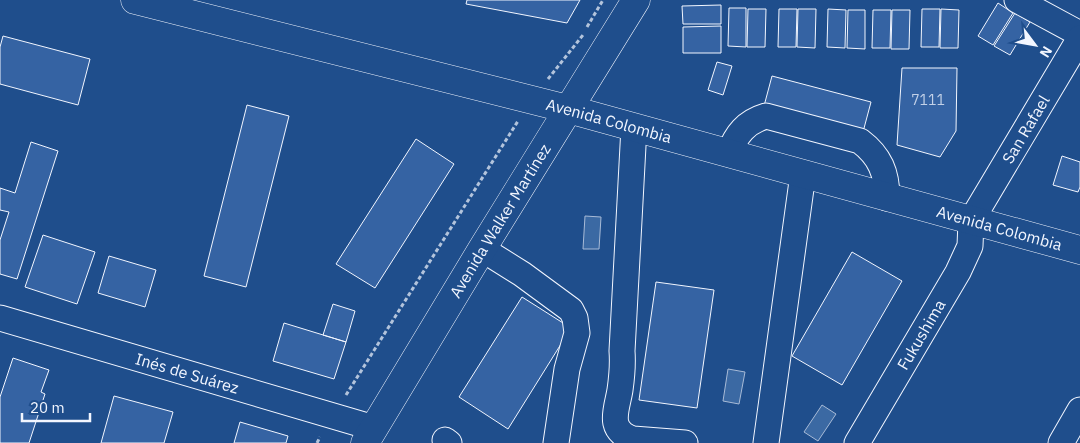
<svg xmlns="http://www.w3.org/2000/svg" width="1080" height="443" font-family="'IBM Plex Sans',sans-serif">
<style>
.water{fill:#3b69a3;stroke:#a8bbd7}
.building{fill:#3563a3;stroke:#f2f6ff}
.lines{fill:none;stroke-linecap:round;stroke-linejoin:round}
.minor-casing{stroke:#f2f6ff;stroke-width:27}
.major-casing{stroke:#f2f6ff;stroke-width:29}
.path{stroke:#b3c4dc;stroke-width:3;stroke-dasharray:4 2.5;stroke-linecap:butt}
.minor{stroke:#1f4e8c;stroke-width:25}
.major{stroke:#1f4e8c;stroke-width:28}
.labels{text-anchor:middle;stroke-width:4;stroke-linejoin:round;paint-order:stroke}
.number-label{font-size:14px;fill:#c3d1e8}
.street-label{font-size:16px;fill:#f2f6ff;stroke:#1f4e8c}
</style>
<rect width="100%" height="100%" fill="#1f4e8c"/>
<path class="water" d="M 585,216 L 601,217 L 599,249 L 583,249 Z
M 728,369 L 745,372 L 739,404 L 723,401 Z
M 822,405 L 836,414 L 818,441 L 804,432 Z"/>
<path class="building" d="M 467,0 L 580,0 L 567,23 L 466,4 Z
M 998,3 L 1013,13 L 993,45 L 978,36 Z
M 721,5 L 721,24 L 683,24 L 682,6 Z
M 729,8 L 746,8 L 746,47 L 728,46 Z
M 748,9 L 766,9 L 765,47 L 747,47 Z
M 779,9 L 797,9 L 796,47 L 778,47 Z
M 798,9 L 816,9 L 815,48 L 797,47 Z
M 828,9 L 846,10 L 845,48 L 827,47 Z
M 922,9 L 940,9 L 939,47 L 921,47 Z
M 941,9 L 959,10 L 958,48 L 940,48 Z
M 848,10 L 865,10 L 865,49 L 847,48 Z
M 873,10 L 891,10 L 890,48 L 872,48 Z
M 892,10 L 910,10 L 909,49 L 891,49 Z
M 1015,13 L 1030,22 L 1010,55 L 994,46 Z
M 721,26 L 721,53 L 683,53 L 683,27 Z
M 3,36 L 90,59 L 78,105 L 0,84 L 0,47 Z
M 717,62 L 732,66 L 723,95 L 708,90 Z
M 902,68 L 957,68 L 956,131 L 940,157 L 897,145 Z
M 772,76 L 871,102 L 863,132 L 764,106 Z
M 247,105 L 289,116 L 246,287 L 204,276 Z
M 416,139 L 454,164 L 375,288 L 336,264 Z
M 31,142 L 58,151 L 17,279 L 0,274 L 0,240 L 9,212 L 0,210 L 0,188 L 15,193 Z
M 1062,156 L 1080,162 L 1080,187 L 1078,192 L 1053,185 Z
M 43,235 L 95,252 L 77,304 L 25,287 Z
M 852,252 L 902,281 L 842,385 L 792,356 Z
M 109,256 L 156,270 L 145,307 L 98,293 Z
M 656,282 L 714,290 L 697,408 L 639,400 Z
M 522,297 L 571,328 L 508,429 L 459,397 Z
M 333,304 L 355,311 L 346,342 L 323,335 Z
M 284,323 L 346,342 L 334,379 L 273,361 Z
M 13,358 L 49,370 L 41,392 L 45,394 L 29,443 L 0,443 L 0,397 Z
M 114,396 L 173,412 L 164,443 L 101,443 Z
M 240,422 L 288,436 L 286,443 L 234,443 Z"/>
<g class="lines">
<defs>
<g id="minor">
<path d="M 1017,0 L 1080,34"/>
<path d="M 634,127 L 622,351 C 623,364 622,376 620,390 C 617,409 606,430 633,439 L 685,443"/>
<path d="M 729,154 C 736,134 746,122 766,116 L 860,141 C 880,156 887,173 887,198"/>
<path d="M 482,249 L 522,274 L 571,310 L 575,318 L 577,333 L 567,369 L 556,443"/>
<path id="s1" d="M 0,318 L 374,428"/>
<path d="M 445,440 L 449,443"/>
<path d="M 766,443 L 803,174"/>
<path id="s2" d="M 857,443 L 958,272 L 970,246 L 971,221 L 1080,38"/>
<path d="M 1061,443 L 1080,410"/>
</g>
<g id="major">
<path id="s3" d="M 135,0 L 568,109 L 1080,250"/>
<path id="s4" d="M 365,443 L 482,249 L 636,0"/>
</g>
</defs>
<use href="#minor" class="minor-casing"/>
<use href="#major" class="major-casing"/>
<path class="path" d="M 587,27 L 603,0
M 548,79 L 583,35
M 346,395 L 518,121
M 317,443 L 320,437"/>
<use href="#minor" class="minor"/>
<use href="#major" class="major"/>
</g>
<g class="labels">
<g class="number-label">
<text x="928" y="105">7111</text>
</g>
<g class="street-label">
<text dy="6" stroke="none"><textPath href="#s3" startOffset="489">Avenida Colombia</textPath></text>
<text dy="6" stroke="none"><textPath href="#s2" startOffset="359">San Rafael</textPath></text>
<text dy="6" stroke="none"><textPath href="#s4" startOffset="260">Avenida Walker Martínez</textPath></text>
<text dy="6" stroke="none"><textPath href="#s3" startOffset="894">Avenida Colombia</textPath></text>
<text dy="6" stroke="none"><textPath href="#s2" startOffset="126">Fukushima</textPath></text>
<text dy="6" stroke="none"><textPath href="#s1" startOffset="195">Inés de Suárez</textPath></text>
</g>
</g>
<g transform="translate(1035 45) rotate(122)" stroke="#1f4e8c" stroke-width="4" paint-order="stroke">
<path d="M0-4L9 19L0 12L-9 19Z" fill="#f2f6ff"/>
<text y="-8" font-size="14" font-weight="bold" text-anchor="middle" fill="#f2f6ff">N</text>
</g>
<path d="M22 413v8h68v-8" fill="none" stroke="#f2f6ff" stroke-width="2.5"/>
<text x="30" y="413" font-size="15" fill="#f2f6ff" stroke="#1f4e8c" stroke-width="4" paint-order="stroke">20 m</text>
</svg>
